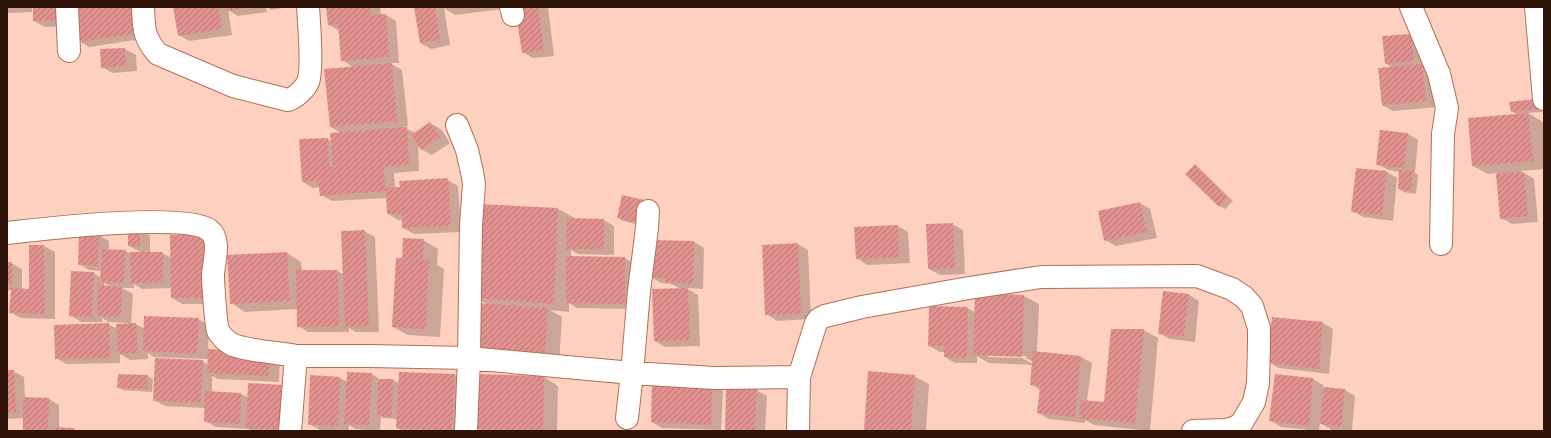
<svg xmlns="http://www.w3.org/2000/svg" width="1551" height="438" font-family="Cabin,sans-serif">
<style>
.shadow{fill:#0003;fill-rule:evenodd}
.building{fill:url(#building-hatch)}
.lines{fill:none;stroke-linecap:round;stroke-linejoin:round}
.minor-casing{stroke:#b36f55;stroke-width:24}
.minor{stroke:#fff;stroke-width:22}
</style>
<defs>
<pattern id="building-hatch" width="6" height="6" patternUnits="userSpaceOnUse"><rect width="6" height="6" fill="#e19290"/><path d="M-1 1l2-2M0 6l6-6M5 7l2-2" fill="none" stroke="#b77674"/></pattern>
</defs>
<rect width="100%" height="100%" fill="#fed0bf"/>
<path class="shadow" d="M 7,7 L 32,7 L 32,12 L 7,13 Z
M 34,7 L 69,26 L 45,27 L 34,21 Z
M 74,7 L 148,38 L 89,47 L 79,41 Z
M 174,7 L 266,7 L 267,12 L 238,16 L 228,10 L 232,35 L 189,41 L 179,35 Z
M 267,7 L 289,7 L 271,10 Z
M 327,7 L 380,7 L 381,15 L 386,15 L 396,21 L 399,63 L 390,63 L 402,70 L 408,126 L 403,127 L 415,133 L 430,123 L 441,129 L 450,143 L 432,155 L 421,149 L 418,143 L 419,171 L 394,173 L 395,188 L 448,180 L 458,186 L 461,232 L 414,234 L 403,228 L 403,220 L 398,220 L 388,214 L 387,198 L 332,201 L 321,195 L 320,187 L 313,188 L 303,182 L 327,139 L 332,141 L 341,133 L 331,127 L 354,68 L 342,60 L 340,31 L 329,25 Z
M 415,7 L 503,7 L 503,9 L 455,15 L 444,8 L 450,45 L 431,49 L 420,43 Z
M 516,7 L 548,7 L 554,56 L 533,58 L 523,52 Z
M 1411,35 L 1421,41 L 1424,67 L 1432,71 L 1436,107 L 1393,111 L 1382,105 L 1393,68 L 1385,63 Z
M 125,49 L 136,55 L 137,71 L 113,73 L 102,67 L 101,50 Z
M 1541,103 L 1542,112 L 1528,113 L 1543,122 L 1544,169 L 1521,171 L 1534,179 L 1538,222 L 1512,224 L 1501,218 L 1497,173 L 1488,174 L 1473,166 L 1517,115 L 1512,111 Z
M 1408,134 L 1418,140 L 1415,173 L 1418,175 L 1416,194 L 1404,192 L 1399,189 L 1400,172 L 1388,170 L 1377,164 Z
M 1195,166 L 1200,169 L 1233,201 L 1225,209 L 1220,206 Z
M 1387,172 L 1397,178 L 1393,221 L 1363,217 L 1352,211 Z
M 623,196 L 644,226 L 623,221 L 618,218 Z
M 1140,203 L 1150,209 L 1157,238 L 1116,246 L 1105,240 Z
M 480,205 L 558,209 L 573,217 L 573,219 L 604,220 L 614,226 L 614,255 L 578,254 L 571,250 L 571,258 L 625,258 L 635,264 L 635,309 L 577,308 L 569,303 L 569,312 L 550,310 L 562,317 L 559,364 L 489,359 L 489,305 L 476,298 Z
M 952,224 L 963,230 L 965,274 L 940,275 L 929,269 Z
M 898,226 L 908,232 L 910,263 L 867,265 L 857,258 Z
M 139,229 L 150,236 L 150,253 L 162,253 L 172,258 L 203,236 L 213,242 L 214,304 L 182,304 L 172,298 L 172,288 L 142,289 L 134,284 L 134,288 L 122,288 L 133,294 L 131,324 L 136,324 L 145,329 L 198,319 L 209,325 L 208,350 L 269,353 L 280,359 L 279,382 L 218,379 L 212,376 L 212,392 L 241,394 L 249,398 L 249,384 L 282,386 L 293,392 L 291,431 L 253,431 L 249,429 L 216,427 L 205,421 L 206,408 L 165,406 L 154,400 L 202,361 L 208,365 L 208,359 L 154,357 L 148,353 L 148,359 L 130,360 L 120,354 L 120,363 L 66,364 L 56,358 L 108,324 L 118,329 L 128,324 L 128,323 L 108,322 L 102,318 L 102,322 L 81,322 L 70,315 L 94,273 L 101,278 L 102,271 L 89,270 L 79,264 L 99,235 L 109,241 L 109,250 L 125,251 L 131,254 L 142,253 L 129,246 ZM 104,283 L 112,287 L 104,287 Z
M 364,231 L 375,237 L 379,332 L 356,332 L 349,328 L 349,332 L 308,332 L 298,326 L 297,309 L 245,312 L 231,303 L 287,253 L 301,262 L 302,271 L 337,271 L 344,274 Z
M 423,240 L 438,249 L 437,265 L 444,269 L 440,337 L 408,335 L 393,327 L 403,259 Z
M 694,242 L 704,248 L 703,289 L 686,288 L 698,295 L 700,346 L 665,347 L 655,341 L 681,289 L 671,284 L 661,283 L 651,277 Z
M 798,244 L 808,250 L 811,319 L 777,321 L 766,314 Z
M 30,246 L 44,246 L 55,252 L 55,319 L 20,318 L 10,312 L 12,290 L 7,290 L 7,263 L 11,263 L 22,269 L 22,289 L 30,290 Z
M 976,294 L 1024,296 L 1039,304 L 1037,352 L 1081,357 L 1092,363 L 1087,401 L 1104,403 L 1143,330 L 1158,338 L 1150,431 L 1094,425 L 1085,420 L 1085,423 L 1049,419 L 1038,413 L 1040,390 L 1031,384 L 1032,365 L 989,363 L 977,356 L 977,363 L 955,363 L 945,357 L 945,352 L 940,352 L 929,346 L 967,308 L 976,313 ZM 1019,354 L 1023,356 L 1027,356 L 1026,358 L 1033,362 L 1033,364 L 1022,358 L 988,357 L 988,355 Z
M 1188,294 L 1199,301 L 1195,342 L 1170,339 L 1159,333 Z
M 1273,318 L 1323,323 L 1333,329 L 1329,374 L 1279,368 L 1268,362 Z
M 7,371 L 13,371 L 24,377 L 25,398 L 49,399 L 59,405 L 59,429 L 74,429 L 77,431 L 24,431 L 24,418 L 7,419 Z
M 348,373 L 372,374 L 381,380 L 393,380 L 399,383 L 455,375 L 469,384 L 467,431 L 403,431 L 397,428 L 397,419 L 383,418 L 381,417 L 380,431 L 355,429 L 349,425 L 348,431 L 320,430 L 309,424 L 340,378 L 347,382 Z
M 148,376 L 153,379 L 152,392 L 123,390 L 118,387 Z
M 914,376 L 929,384 L 926,431 L 867,431 L 865,430 Z
M 544,377 L 558,386 L 557,431 L 480,431 L 476,429 Z
M 1313,379 L 1323,385 L 1323,387 L 1345,390 L 1355,396 L 1352,431 L 1332,430 L 1320,423 L 1319,431 L 1281,427 L 1271,421 Z
M 712,385 L 723,391 L 721,430 L 662,428 L 652,422 Z
M 756,390 L 767,396 L 765,431 L 726,431 Z"/>
<path class="building" d="M 33,7 L 59,7 L 59,20 L 33,21 Z
M 73,7 L 134,7 L 138,33 L 78,42 Z
M 173,7 L 218,7 L 222,29 L 178,36 Z
M 226,7 L 245,7 L 245,8 L 227,11 Z
M 326,7 L 370,7 L 371,15 L 386,14 L 389,57 L 341,61 L 338,24 L 328,25 Z
M 414,7 L 435,7 L 440,40 L 420,43 Z
M 515,7 L 538,7 L 544,50 L 522,53 Z
M 1411,34 L 1414,61 L 1385,64 L 1382,36 Z
M 125,48 L 126,66 L 101,68 L 100,49 Z
M 392,63 L 397,121 L 330,127 L 324,69 Z
M 1422,64 L 1426,101 L 1382,105 L 1378,68 Z
M 1536,99 L 1537,109 L 1511,112 L 1509,102 Z
M 1528,113 L 1533,161 L 1472,166 L 1468,118 Z
M 430,122 L 440,137 L 421,150 L 411,135 Z
M 407,127 L 409,165 L 384,167 L 385,188 L 400,187 L 399,181 L 448,178 L 451,226 L 402,228 L 402,214 L 387,214 L 386,191 L 320,196 L 318,181 L 302,182 L 299,139 L 328,138 L 329,167 L 333,167 L 330,133 Z
M 1380,130 L 1408,133 L 1404,168 L 1376,165 Z
M 1195,164 L 1228,198 L 1219,207 L 1185,174 Z
M 1356,168 L 1387,171 L 1382,215 L 1351,212 Z
M 1399,170 L 1413,171 L 1411,191 L 1398,189 Z
M 1524,172 L 1528,216 L 1500,219 L 1496,174 Z
M 622,195 L 644,200 L 639,223 L 617,218 Z
M 1140,202 L 1147,232 L 1104,241 L 1098,211 Z
M 479,204 L 558,208 L 554,304 L 475,298 Z
M 567,218 L 604,219 L 604,249 L 566,249 Z
M 953,223 L 955,268 L 928,269 L 926,224 Z
M 898,225 L 899,257 L 856,259 L 854,227 Z
M 140,228 L 140,246 L 128,246 L 128,229 Z
M 365,230 L 369,326 L 345,327 L 341,231 Z
M 79,233 L 99,234 L 98,266 L 78,265 Z
M 170,235 L 203,235 L 204,298 L 171,298 Z
M 403,238 L 424,239 L 423,260 L 429,260 L 426,329 L 392,327 L 396,258 L 402,258 Z
M 651,240 L 694,241 L 693,284 L 666,282 L 666,278 L 650,278 Z
M 798,243 L 801,314 L 765,315 L 762,245 Z
M 29,245 L 44,245 L 45,314 L 9,313 L 11,288 L 29,289 Z
M 102,249 L 126,250 L 124,283 L 100,282 Z
M 130,252 L 163,252 L 163,282 L 131,283 Z
M 287,252 L 290,301 L 230,304 L 227,255 Z
M 566,256 L 625,257 L 625,304 L 566,303 Z
M 7,262 L 12,262 L 12,284 L 7,284 Z
M 296,270 L 338,270 L 339,327 L 297,327 Z
M 71,271 L 94,272 L 92,317 L 69,316 Z
M 98,285 L 122,287 L 121,317 L 97,316 Z
M 688,288 L 690,340 L 654,341 L 652,289 Z
M 1163,291 L 1189,294 L 1184,336 L 1158,334 Z
M 975,293 L 1024,295 L 1022,357 L 973,355 Z
M 477,303 L 548,308 L 545,356 L 474,351 Z
M 929,306 L 968,307 L 967,358 L 944,357 L 944,346 L 928,346 Z
M 144,316 L 199,318 L 197,354 L 143,351 Z
M 1272,317 L 1323,322 L 1319,369 L 1267,363 Z
M 109,323 L 110,358 L 55,359 L 54,325 Z
M 136,323 L 138,353 L 118,354 L 116,324 Z
M 1111,329 L 1144,329 L 1135,423 L 1079,418 L 1081,400 L 1104,402 Z
M 208,349 L 270,352 L 269,376 L 207,373 Z
M 1033,351 L 1081,356 L 1075,417 L 1037,413 L 1040,386 L 1030,385 Z
M 155,358 L 203,360 L 201,403 L 153,401 Z
M 7,370 L 14,370 L 16,412 L 7,413 Z
M 868,371 L 915,375 L 911,431 L 864,430 Z
M 347,372 L 372,373 L 369,425 L 344,424 Z
M 399,372 L 455,374 L 452,431 L 396,428 Z
M 118,374 L 148,375 L 147,389 L 117,388 Z
M 476,374 L 544,376 L 543,431 L 475,429 Z
M 1275,374 L 1313,378 L 1309,426 L 1269,421 Z
M 310,375 L 340,377 L 338,426 L 308,425 Z
M 378,379 L 393,379 L 392,417 L 377,416 Z
M 652,381 L 712,384 L 711,425 L 651,422 Z
M 248,383 L 282,385 L 280,430 L 246,428 Z
M 1324,387 L 1345,389 L 1341,427 L 1320,424 Z
M 726,388 L 757,389 L 755,431 L 725,431 Z
M 205,391 L 241,393 L 240,424 L 204,422 Z
M 23,397 L 49,398 L 48,431 L 23,431 Z
M 54,427 L 74,428 L 74,431 L 54,431 Z"/>
<g class="lines">
<defs>
<path id="minor" d="M 67,7 L 69,51
M 143,7 C 144,28 143,37 158,54 L 233,86 L 288,100 C 295,98 305,89 308,82 C 313,71 309,21 308,7
M 511,7 L 513,15
M 1411,7 L 1439,74 L 1447,108 L 1443,134 L 1441,244
M 1536,7 L 1544,99
M 457,125 L 467,150 L 472,172 L 474,184 L 471,225 L 469,358 L 632,373 L 627,418
M 648,211 L 647,228 L 639,291 L 632,373 L 714,378 L 799,377
M 7,233 C 41,229 186,212 209,230 C 222,240 213,263 213,276 C 213,283 216,326 218,331 C 221,336 226,341 231,344 C 242,350 281,353 296,356
M 290,431 L 296,356 L 369,356 L 469,358 L 466,431
M 798,431 L 799,377 L 816,323 L 819,319 L 825,316 L 862,307 L 969,288 L 1041,277 L 1197,276 L 1232,289 L 1244,297 L 1252,306 L 1259,328 L 1259,344 L 1258,383 L 1254,402 L 1241,424 L 1234,428 L 1226,430 L 1193,431"/>
</defs>
<use href="#minor" class="minor-casing"/>
<use href="#minor" class="minor"/>
</g>
<rect width="1551" height="438" fill="none" stroke="#2f1409" stroke-width="16"/>
</svg>
